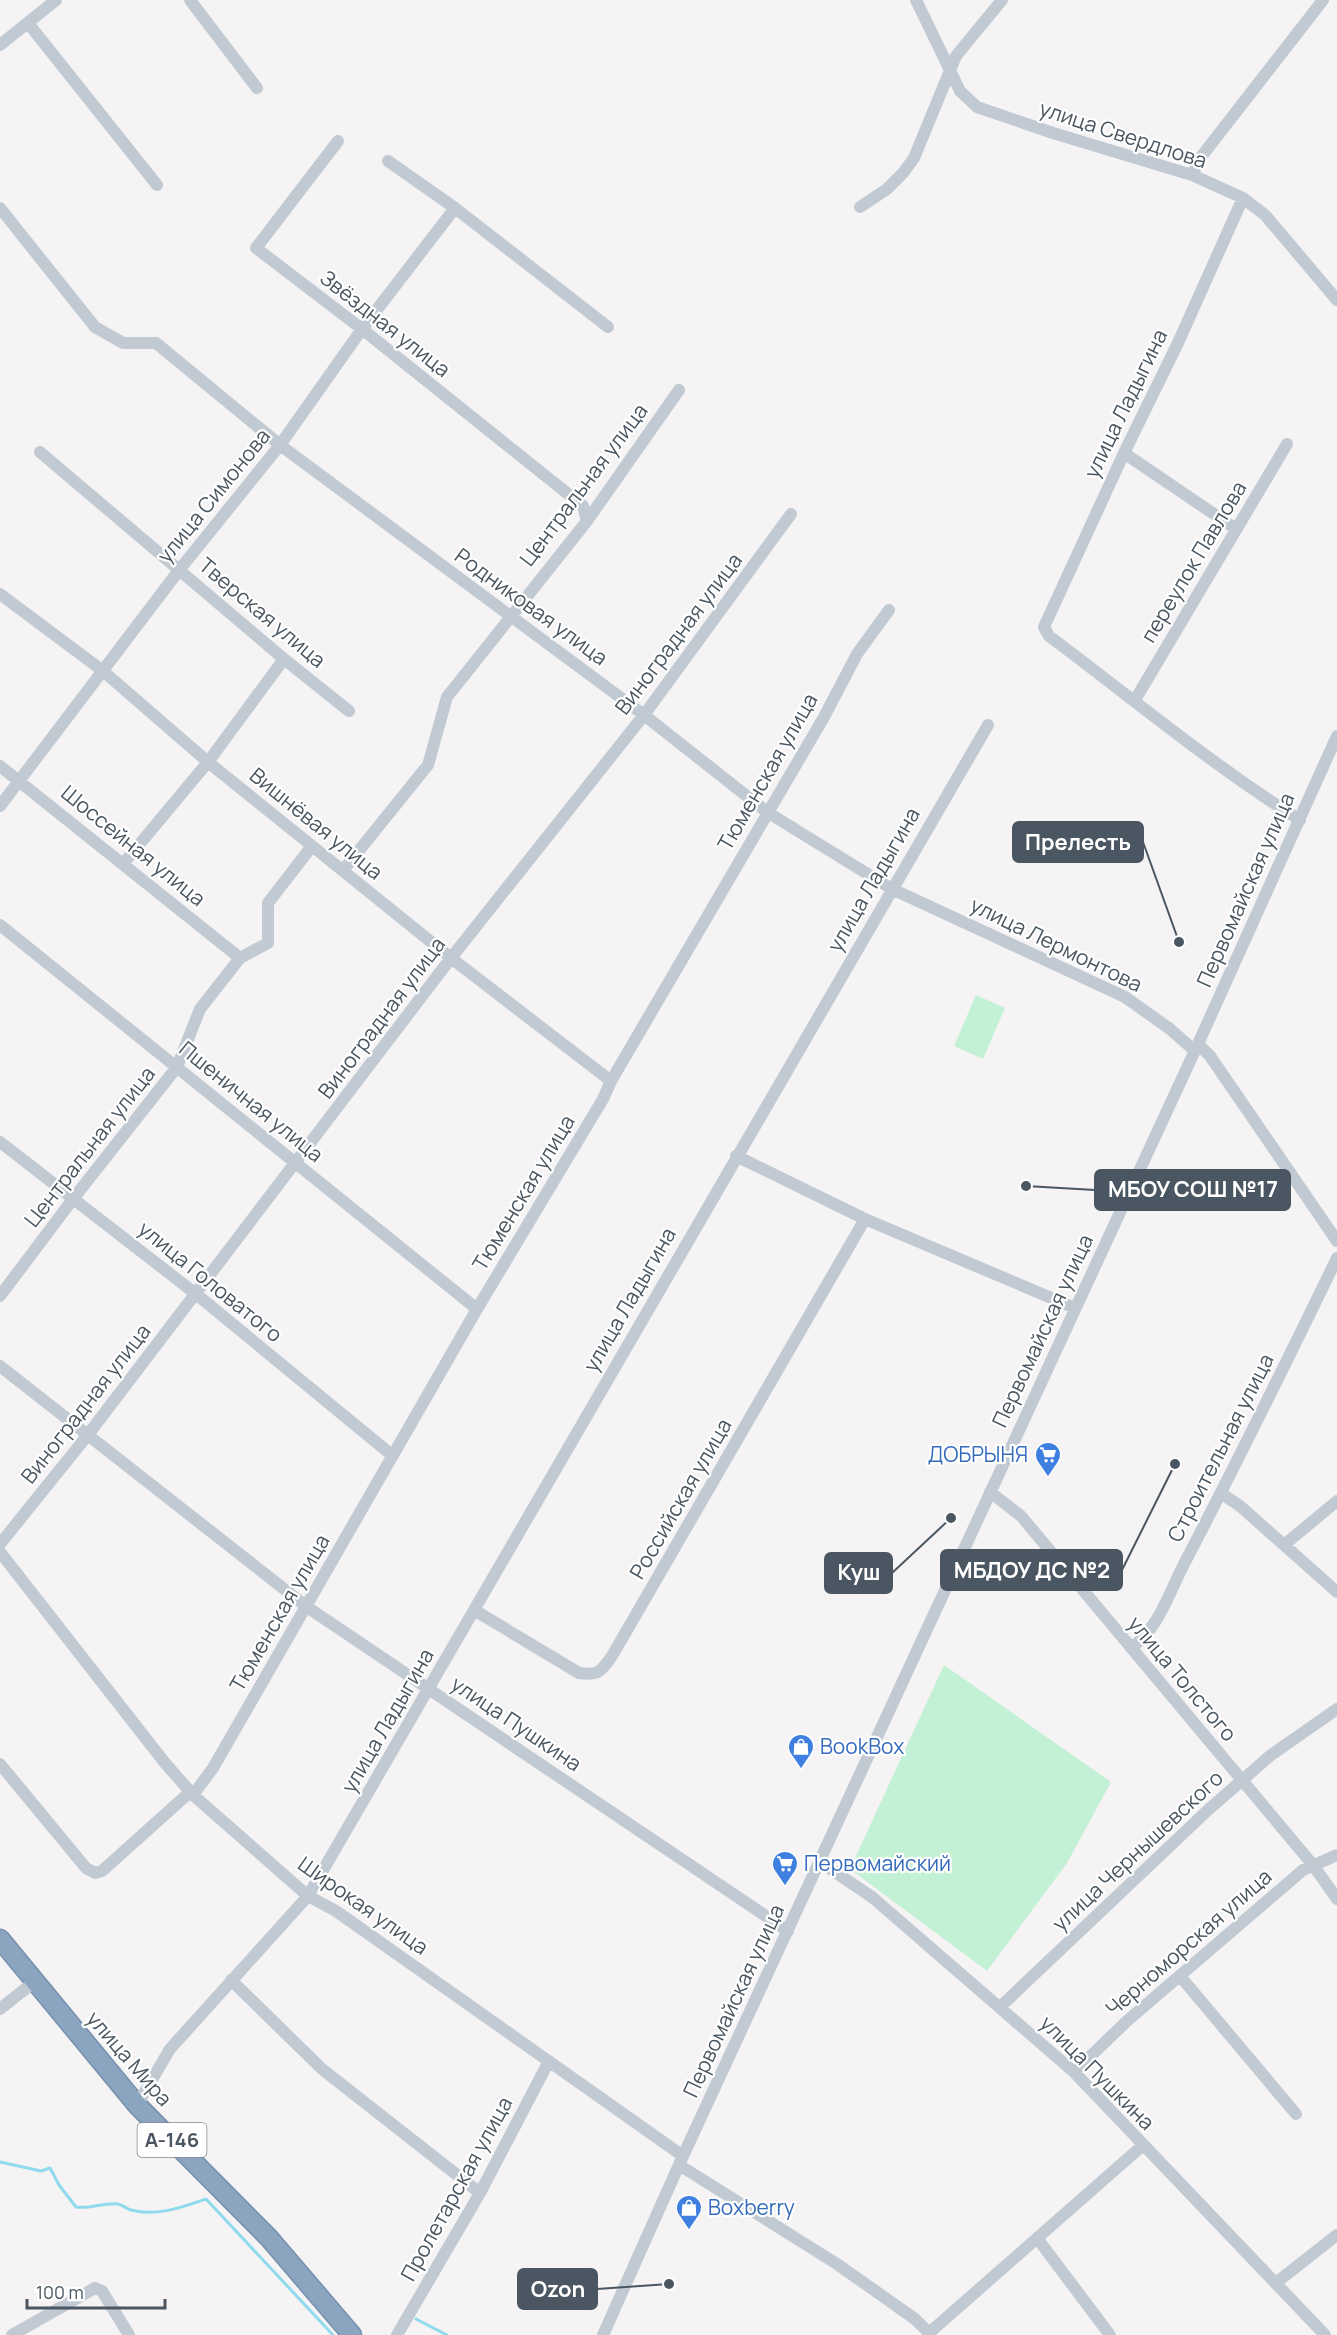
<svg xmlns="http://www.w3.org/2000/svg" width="1337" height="2335" font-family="Manrope,sans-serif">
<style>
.park{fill:#c3f1d5}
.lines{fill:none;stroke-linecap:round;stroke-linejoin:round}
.stream{stroke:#90daee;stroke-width:3}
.highway-casing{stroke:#7690ad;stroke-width:21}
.minor{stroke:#c1cad2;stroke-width:12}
.highway{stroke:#8ba5c1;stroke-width:18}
.labels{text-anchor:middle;stroke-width:4.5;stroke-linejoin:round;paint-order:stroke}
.shield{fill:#fff;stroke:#808990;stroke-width:1.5}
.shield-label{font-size:20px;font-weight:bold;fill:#4a5661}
.street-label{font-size:21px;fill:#4a5661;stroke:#fff}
.shop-label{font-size:21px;fill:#366cbe;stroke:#fff;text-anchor:start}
.leader{fill:none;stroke:#4a5661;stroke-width:2}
.callout-dot{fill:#4a5661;stroke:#fff;stroke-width:2}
.callout{fill:#4a5661;stroke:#4a5661;stroke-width:2}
.callout-label{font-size:22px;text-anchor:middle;font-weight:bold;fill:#fff}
</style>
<rect width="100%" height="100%" fill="#f5f3f3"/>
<path class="park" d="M 976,995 L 1005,1008 L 983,1059 L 954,1046 Z
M 944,1665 L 1111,1782 L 1067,1863 L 987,1971 L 850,1869 Z"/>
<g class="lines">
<path class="stream" d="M 0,2162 L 41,2171 L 50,2168 L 59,2185 L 76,2207 C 90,2209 106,2202 118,2204 C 123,2205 127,2209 131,2210 C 156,2217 183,2207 206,2199 L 333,2335
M 416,2319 L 447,2335"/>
<defs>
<path id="highway" d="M 0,1939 L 137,2105 L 269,2238 L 352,2335"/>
</defs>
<use href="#highway" class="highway-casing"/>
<path class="minor" d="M 190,0 L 257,88
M 916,0 L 960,91 L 977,107 L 1053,133 L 1192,175 L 1243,198 L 1265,215 L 1337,300
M 28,23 L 157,185
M 0,45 L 56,0
M 338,141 L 256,248 L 362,329 L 583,506 L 587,521
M 388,161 L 455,208 L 608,327
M 1192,175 L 1201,157 L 1323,0
M 1243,198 L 1177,345 L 1124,453 L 1044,627 L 1049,636 C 1132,698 1212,765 1300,820
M 860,207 L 887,189 L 903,173 L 914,158 L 956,56 L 1002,0
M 0,208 L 95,327 L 123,343 L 156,343 L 280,445 L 644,715 L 767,812 L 892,889 L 1125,997 L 1170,1029 L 1195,1051
M 40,452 L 284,659 L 349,711
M 1124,453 L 1236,529
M 0,594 L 103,671 L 208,762 L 451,958 L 611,1081
M 1135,700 L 1287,444
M 0,766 L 240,958
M 0,806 L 180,569 L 280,445 L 362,329 L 455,208
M 123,864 L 208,762 L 284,659
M 344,869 L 428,765 L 447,697 L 587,521 L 679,390
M 0,925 L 477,1309
M 1198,1044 L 1210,1056 L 1337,1241
M 0,1142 L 196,1294 L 393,1456
M 736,1156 L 865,1219 L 1075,1308
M 0,1296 L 73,1199 L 177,1067 L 200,1009 L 240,958 L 268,943 L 268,903 L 312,846
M 0,1366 L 307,1607 L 788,1931
M 990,1492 L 1021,1516 L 1313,1865 L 1337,1899
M 1222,1494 L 1240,1506 L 1337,1592
M 0,1544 L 87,1436 L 451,958 L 644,715 L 791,514
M 1284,1545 L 1337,1501
M 0,1552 L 165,1763 L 193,1795 L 308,1896 L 336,1911 L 683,2156
M 474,1610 L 579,1673 C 599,1676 601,1671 612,1656 L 865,1219
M 1131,1648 C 1159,1628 1169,1593 1184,1564 C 1237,1463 1287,1361 1337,1258
M 0,1764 L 86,1868 L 95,1873 L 102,1871 L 190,1792
M 193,1795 L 213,1768 L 477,1309 L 603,1099 L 611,1081 L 824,717 L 857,654 L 889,610
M 820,1862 L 872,1897 L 1074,2072 L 1325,2335
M 1180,1976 L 1296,2114
M 231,1980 L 322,2069 L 480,2193
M 1000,2007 L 1208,1810 L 1271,1755 L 1337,1709
M 0,2009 L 34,1982
M 1074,2072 L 1127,2021 L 1303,1870 L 1337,1855
M 137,2105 L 170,2049 L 308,1896 L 988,725
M 679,2165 L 837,2264 L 915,2319 L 931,2335
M 1037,2238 L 1110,2335
M 1277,2282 L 1337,2235
M 929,2333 L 1142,2146
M 12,2335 L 95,2288 L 102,2291 L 129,2335
M 397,2335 L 480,2193 L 549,2061
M 603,2335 L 683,2156 L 1198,1044 L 1337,736"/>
<use href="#highway" class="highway"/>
</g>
<defs>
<symbol id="supermarket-pin" viewBox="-11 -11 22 30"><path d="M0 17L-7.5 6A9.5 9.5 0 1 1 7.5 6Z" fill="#3f7fe0" stroke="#fff"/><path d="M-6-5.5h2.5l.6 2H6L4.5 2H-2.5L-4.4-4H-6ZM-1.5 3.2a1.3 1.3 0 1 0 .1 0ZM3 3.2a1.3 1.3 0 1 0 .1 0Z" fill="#fff"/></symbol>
<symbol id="shop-pin" viewBox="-11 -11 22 30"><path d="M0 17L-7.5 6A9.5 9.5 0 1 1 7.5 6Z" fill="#3f7fe0" stroke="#fff"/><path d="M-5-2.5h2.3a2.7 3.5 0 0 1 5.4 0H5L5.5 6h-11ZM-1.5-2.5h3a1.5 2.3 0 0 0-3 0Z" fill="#fff"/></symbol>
</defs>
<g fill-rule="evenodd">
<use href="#supermarket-pin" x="1033" y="1440" width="30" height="40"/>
<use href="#shop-pin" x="786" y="1732" width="30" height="40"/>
<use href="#supermarket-pin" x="770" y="1849" width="30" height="40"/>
<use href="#shop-pin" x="674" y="2193" width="30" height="40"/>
</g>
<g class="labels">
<rect class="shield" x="137.5" y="2123" width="69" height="34" rx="4.5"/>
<g class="shield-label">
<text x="172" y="2147">А-146</text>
</g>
<g class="street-label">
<text transform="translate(1123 135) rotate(18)" y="7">улица Свердлова</text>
<text transform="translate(385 324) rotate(38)" y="7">Звёздная улица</text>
<text transform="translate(1126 404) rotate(-64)" y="7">улица Ладыгина</text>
<text transform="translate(584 485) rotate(-53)" y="7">Центральная улица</text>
<text transform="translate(214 496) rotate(-51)" y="7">улица Симонова</text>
<text transform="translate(1194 562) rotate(-59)" y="7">переулок Павлова</text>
<text transform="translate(531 607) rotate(36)" y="7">Родниковая улица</text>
<text transform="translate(262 613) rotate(40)" y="7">Тверская улица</text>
<text transform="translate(679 634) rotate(-53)" y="7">Виноградная улица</text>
<text transform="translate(768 772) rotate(-60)" y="7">Тюменская улица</text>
<text transform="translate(316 824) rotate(39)" y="7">Вишнёвая улица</text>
<text transform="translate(133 846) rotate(39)" y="7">Шоссейная улица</text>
<text transform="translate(874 880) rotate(-60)" y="7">улица Ладыгина</text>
<text transform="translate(1246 890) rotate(-66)" y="7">Первомайская улица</text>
<text transform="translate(1056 945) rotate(26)" y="7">улица Лермонтова</text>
<text transform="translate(382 1018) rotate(-53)" y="7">Виноградная улица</text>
<text transform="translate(251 1102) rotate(39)" y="7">Пшеничная улица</text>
<text transform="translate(90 1147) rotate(-52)" y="7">Центральная улица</text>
<text transform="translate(524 1193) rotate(-59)" y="7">Тюменская улица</text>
<text transform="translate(210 1282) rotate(39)" y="7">улица Головатого</text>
<text transform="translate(630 1300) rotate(-60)" y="7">улица Ладыгина</text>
<text transform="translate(1043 1331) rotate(-65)" y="7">Первомайская улица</text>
<text transform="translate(86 1404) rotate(-52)" y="7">Виноградная улица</text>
<text transform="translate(1221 1448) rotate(-63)" y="7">Строительная улица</text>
<text transform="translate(681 1499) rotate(-60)" y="7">Российская улица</text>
<text transform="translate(280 1613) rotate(-60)" y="7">Тюменская улица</text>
<text transform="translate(1182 1679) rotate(50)" y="7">улица Толстого</text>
<text transform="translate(388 1721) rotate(-60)" y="7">улица Ладыгина</text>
<text transform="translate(516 1724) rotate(34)" y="7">улица Пушкина</text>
<text transform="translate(1138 1851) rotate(-43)" y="7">улица Чернышевского</text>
<text transform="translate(363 1906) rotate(35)" y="7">Широкая улица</text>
<text transform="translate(1189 1943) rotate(-41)" y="7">Черноморская улица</text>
<text transform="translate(734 2001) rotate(-65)" y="7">Первомайская улица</text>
<text transform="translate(129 2059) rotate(49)" y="7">улица Мира</text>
<text transform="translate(1097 2073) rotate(45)" y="7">улица Пушкина</text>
<text transform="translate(457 2189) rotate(-61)" y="7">Пролетарская улица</text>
</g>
<g class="shop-label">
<text x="1028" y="1462" text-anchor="end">ДОБРЫНЯ</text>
<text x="820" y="1754">BookBox</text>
<text x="804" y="1871">Первомайский</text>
<text x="708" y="2215">Boxberry</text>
</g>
</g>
<path class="leader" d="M1179 942L1143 842M1026 1186L1095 1190M1175 1464L1122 1570M951 1518L892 1573M669 2284L597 2289"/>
<g class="callout-dot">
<circle cx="1179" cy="942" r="6"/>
<circle cx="1026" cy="1186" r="6"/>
<circle cx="1175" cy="1464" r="6"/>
<circle cx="951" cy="1518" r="6"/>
<circle cx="669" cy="2284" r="6"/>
</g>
<g class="callout">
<rect x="1013" y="822" width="130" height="40" rx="6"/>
<rect x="1095" y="1170" width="195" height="40" rx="6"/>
<rect x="941" y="1550" width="181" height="40" rx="6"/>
<rect x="825" y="1553" width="67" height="40" rx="6"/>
<rect x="518" y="2269" width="79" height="40" rx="6"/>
</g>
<g class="callout-label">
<text x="1078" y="850">Прелесть</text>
<text x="1193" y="1197">МБОУ СОШ №17</text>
<text x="1032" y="1578">МБДОУ ДС №2</text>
<text x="859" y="1580">Куш</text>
<text x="558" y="2297">Ozon</text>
</g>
<path d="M27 2299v9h138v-9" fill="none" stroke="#4a5661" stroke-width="3"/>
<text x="36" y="2299" font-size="18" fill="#4a5661" stroke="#ffffff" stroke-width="4.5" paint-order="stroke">100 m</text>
</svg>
